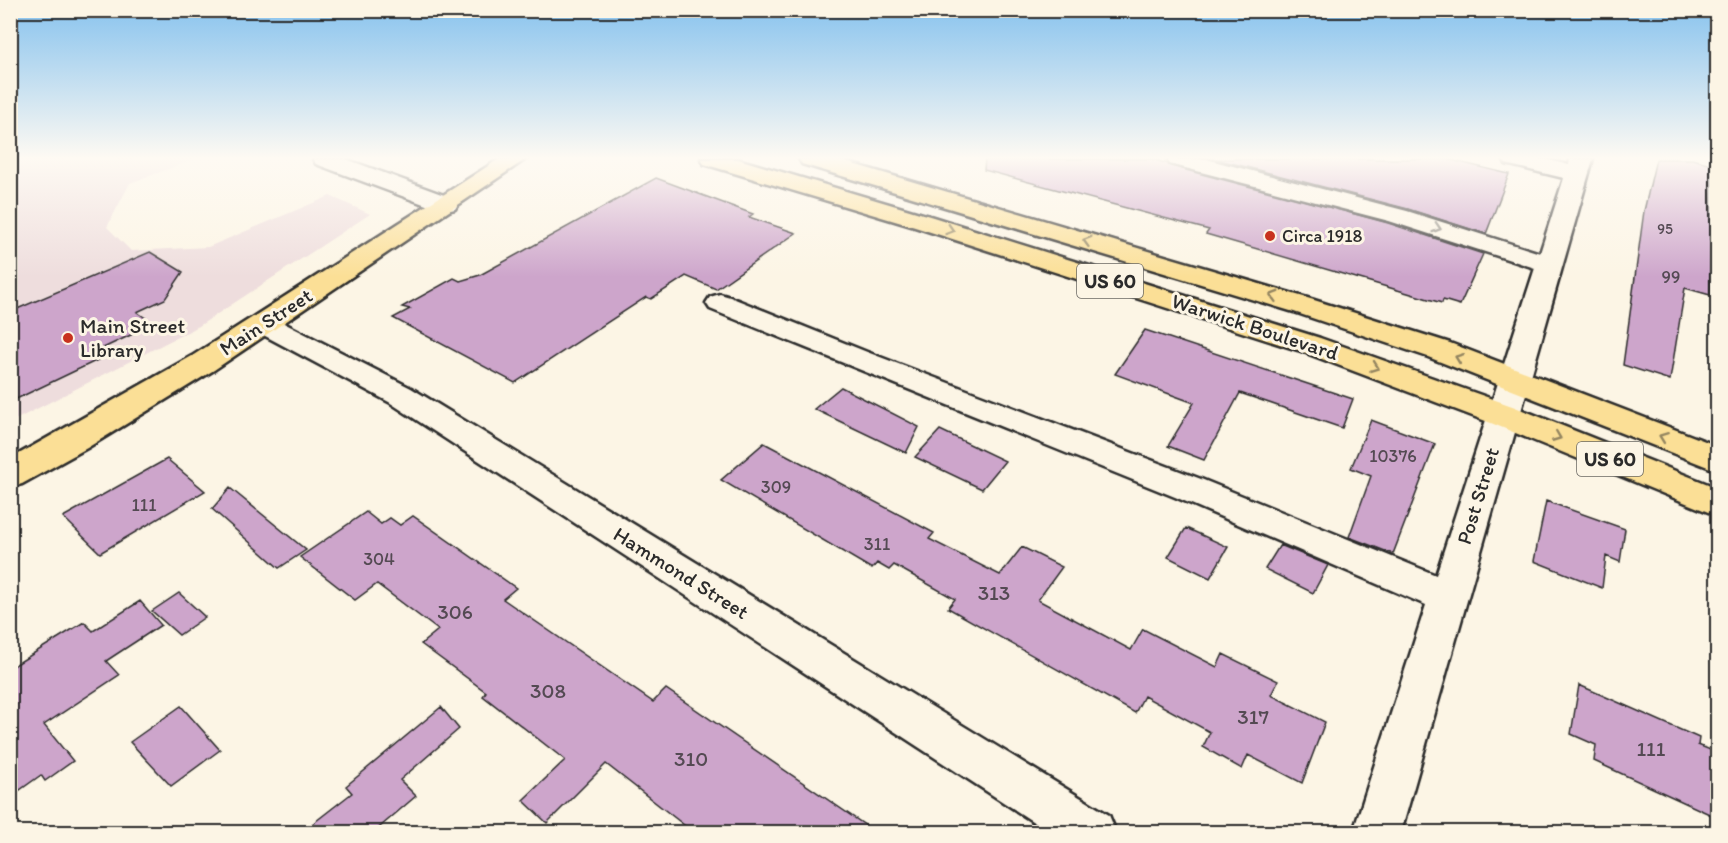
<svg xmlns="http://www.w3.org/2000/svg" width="1728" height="843" font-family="Itim,sans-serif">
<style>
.built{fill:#edd}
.building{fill:#cda5cb;stroke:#2b2b2b;stroke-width:1.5}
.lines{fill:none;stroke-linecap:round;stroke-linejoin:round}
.minor-casing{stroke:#2b2b2b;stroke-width:5}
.major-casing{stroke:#2b2b2b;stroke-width:5}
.minor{fill:#fcf5e5;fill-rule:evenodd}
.major{fill:#fbdf96;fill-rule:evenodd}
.oneway{stroke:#949088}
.oneway2{stroke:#938560}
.poi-dot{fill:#c8321e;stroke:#fcf5e5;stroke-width:2}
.labels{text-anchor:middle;stroke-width:6;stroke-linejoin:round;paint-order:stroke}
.far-number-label{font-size:15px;fill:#544a53}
.far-poi-label{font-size:18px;fill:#2b2b2b;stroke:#fcf5e5;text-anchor:start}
.number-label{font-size:18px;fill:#544a53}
.shield{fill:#fcf5e5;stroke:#6a6863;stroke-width:1.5}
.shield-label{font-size:20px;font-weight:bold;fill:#2b2b2b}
.street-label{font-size:21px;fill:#2b2b2b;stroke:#fcf5e5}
.poi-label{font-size:21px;fill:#2b2b2b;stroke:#fcf5e5;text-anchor:start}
.near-number-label{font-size:21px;fill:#544a53}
</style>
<rect width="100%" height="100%" fill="#fcf5e5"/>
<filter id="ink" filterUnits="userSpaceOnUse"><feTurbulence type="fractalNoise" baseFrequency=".0167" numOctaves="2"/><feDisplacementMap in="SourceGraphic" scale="12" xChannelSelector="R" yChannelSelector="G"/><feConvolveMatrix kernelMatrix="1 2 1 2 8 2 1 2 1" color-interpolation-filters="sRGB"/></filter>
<g filter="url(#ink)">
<path class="built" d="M 11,159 L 196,159 L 130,183 L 107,227 L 131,251 L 208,247 L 330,196 L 370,214 L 199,326 L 11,422 Z"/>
<path class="building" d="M 985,159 L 1151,159 L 1388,223 L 1483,254 L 1460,305 L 1443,300 L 1442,303 L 1206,234 L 1209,230 L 984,170 Z
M 1216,159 L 1447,159 L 1509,174 L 1486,234 L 1408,209 Z
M 1656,159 L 1692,159 L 1712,164 L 1710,295 L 1685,288 L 1670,380 L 1623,365 L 1644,211 Z
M 656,178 L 753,214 L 749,217 L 796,233 L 716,289 L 686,276 L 651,299 L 646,297 L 515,383 L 393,318 L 410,309 L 402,307 L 454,278 L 460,281 L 480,275 Z
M 150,252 L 183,272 L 165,299 L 137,312 L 154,324 L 97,351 L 104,357 L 10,402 L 10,312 Z
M 1145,330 L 1353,399 L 1342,428 L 1240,393 L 1204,460 L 1168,446 L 1194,403 L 1115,374 Z
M 841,387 L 919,427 L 906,453 L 814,409 Z
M 1371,420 L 1435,444 L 1393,554 L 1349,537 L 1371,476 L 1351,468 Z
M 940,430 L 1005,461 L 982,489 L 915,457 Z
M 764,443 L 934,533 L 929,539 L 1000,575 L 1022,547 L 1062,567 L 1038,600 L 1131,650 L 1143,629 L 1217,667 L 1223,654 L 1278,681 L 1271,695 L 1325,722 L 1302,783 L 1248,755 L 1242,769 L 1203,747 L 1210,732 L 1144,696 L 1135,713 L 948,608 L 955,599 L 894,565 L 889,570 L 877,563 L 872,569 L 721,480 Z
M 167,459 L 205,491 L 100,553 L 63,517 Z
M 230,488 L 306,550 L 279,568 L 212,509 Z
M 1546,501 L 1625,529 L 1620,562 L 1606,556 L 1602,588 L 1534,561 Z
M 366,512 L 381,524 L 390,518 L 400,525 L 413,516 L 516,588 L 503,599 L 653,702 L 666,689 L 875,832 L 693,832 L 606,764 L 547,823 L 523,800 L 565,760 L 483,696 L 486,692 L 421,644 L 438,630 L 377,584 L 355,600 L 300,557 Z
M 1186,528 L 1228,547 L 1210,578 L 1168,557 Z
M 1280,545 L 1328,565 L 1313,593 L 1265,569 Z
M 179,593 L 205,617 L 179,635 L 152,611 Z
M 140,601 L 161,625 L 106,661 L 119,675 L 44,725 L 73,761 L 45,781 L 41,775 L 10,797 L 10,668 L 84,622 L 93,631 Z
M 1579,685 L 1699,738 L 1698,745 L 1718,753 L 1718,818 L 1594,761 L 1596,745 L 1571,734 Z
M 181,706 L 220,750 L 171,786 L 130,742 Z
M 441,707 L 459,729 L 400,780 L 416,796 L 374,832 L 302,832 L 352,793 L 346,786 Z"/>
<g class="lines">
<defs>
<path id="minor" d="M 313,159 L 346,159 L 455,199 L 458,204 L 455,209 L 446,211 L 437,209 L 316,164 Z
M 1167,159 L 1206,159 L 1407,211 L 1540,253 L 1564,178 L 1506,164 L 1503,159 L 1545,159 L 1569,165 L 1570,159 L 1593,159 L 1401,832 L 1353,832 L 1426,605 L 1175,497 L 710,309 L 706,303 L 710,297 L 720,294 L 730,297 L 867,352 L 1201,479 L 1436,575 L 1535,268 L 1389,221 L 1170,164 Z
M 264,315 L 274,318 L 411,388 L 1109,815 L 1116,832 L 1049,832 L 389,402 L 254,330 L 249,324 L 254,318 Z"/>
<path id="major" d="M 499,159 L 526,159 L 214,370 L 87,448 L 22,484 L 10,487 L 10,459 L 192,356 Z
M 701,159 L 738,159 L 933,217 L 1320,338 L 1515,407 L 1718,488 L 1718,516 L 1491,423 L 1298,350 L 915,227 L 704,164 Z
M 799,159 L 836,159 L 1314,300 L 1450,343 L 1718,446 L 1718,471 L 1428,357 L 1294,312 L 802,164 Z"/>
</defs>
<use href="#minor" class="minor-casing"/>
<use href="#major" class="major-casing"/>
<use href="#minor" class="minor"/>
<use href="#major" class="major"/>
</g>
<defs><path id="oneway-chevron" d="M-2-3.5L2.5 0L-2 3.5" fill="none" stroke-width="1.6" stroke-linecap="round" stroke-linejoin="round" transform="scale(1.5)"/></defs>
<use class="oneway" href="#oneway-chevron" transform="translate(1437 228) rotate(18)"/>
<g class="oneway2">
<use href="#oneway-chevron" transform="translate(950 230) rotate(18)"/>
<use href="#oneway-chevron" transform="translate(1087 241) rotate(-164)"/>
<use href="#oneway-chevron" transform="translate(1274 296) rotate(-164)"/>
<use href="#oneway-chevron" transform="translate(1459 358) rotate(-159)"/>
<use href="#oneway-chevron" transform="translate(1375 367) rotate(20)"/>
<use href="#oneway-chevron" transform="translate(1557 437) rotate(22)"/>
<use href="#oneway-chevron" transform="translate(1663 437) rotate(-159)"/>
</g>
</g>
<linearGradient id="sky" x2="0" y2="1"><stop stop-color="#86c2ee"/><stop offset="0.57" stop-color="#fefaf3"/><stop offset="1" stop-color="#fefaf3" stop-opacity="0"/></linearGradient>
<rect width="1728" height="277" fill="url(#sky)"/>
<g class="poi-dot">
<circle cx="1270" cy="236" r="6"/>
<circle cx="68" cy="338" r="6"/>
</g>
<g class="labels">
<g class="far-number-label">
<text x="1665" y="234">95</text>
</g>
<g class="far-poi-label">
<text x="1282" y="242">Circa 1918</text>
</g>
<g class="number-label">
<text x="1671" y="283">99</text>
<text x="1393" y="462">10376</text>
<text x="776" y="493">309</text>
<text x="144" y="511">111</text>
<text x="877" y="550">311</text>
<text x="379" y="565">304</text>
</g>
<g class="shield">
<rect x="1077" y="264" width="66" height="34" rx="4.5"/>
<rect x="1577" y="442" width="66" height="34" rx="4.5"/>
</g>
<g class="shield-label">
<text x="1110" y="288">US 60</text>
<text x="1610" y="466">US 60</text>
</g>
<g class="street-label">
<text transform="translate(266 322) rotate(-33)" y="7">Main Street</text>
<text transform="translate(1255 327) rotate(18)" y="7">Warwick Boulevard</text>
<text transform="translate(1478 496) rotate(-73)" y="7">Post Street</text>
<text transform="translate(681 573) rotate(32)" y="7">Hammond Street</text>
</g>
<g class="poi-label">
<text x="80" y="333">Main Street<tspan x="80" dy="24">Library</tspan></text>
</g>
<g class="near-number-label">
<text x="994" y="600">313</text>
<text x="455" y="619">306</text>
<text x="548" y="698">308</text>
<text x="1253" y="724">317</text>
<text x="1651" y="756">111</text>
<text x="691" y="766">310</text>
</g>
</g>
<rect width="1728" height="843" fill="none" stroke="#fcf5e5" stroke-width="36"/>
<rect x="18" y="18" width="1692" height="807" fill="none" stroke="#2b2b2b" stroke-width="2" filter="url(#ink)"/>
</svg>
